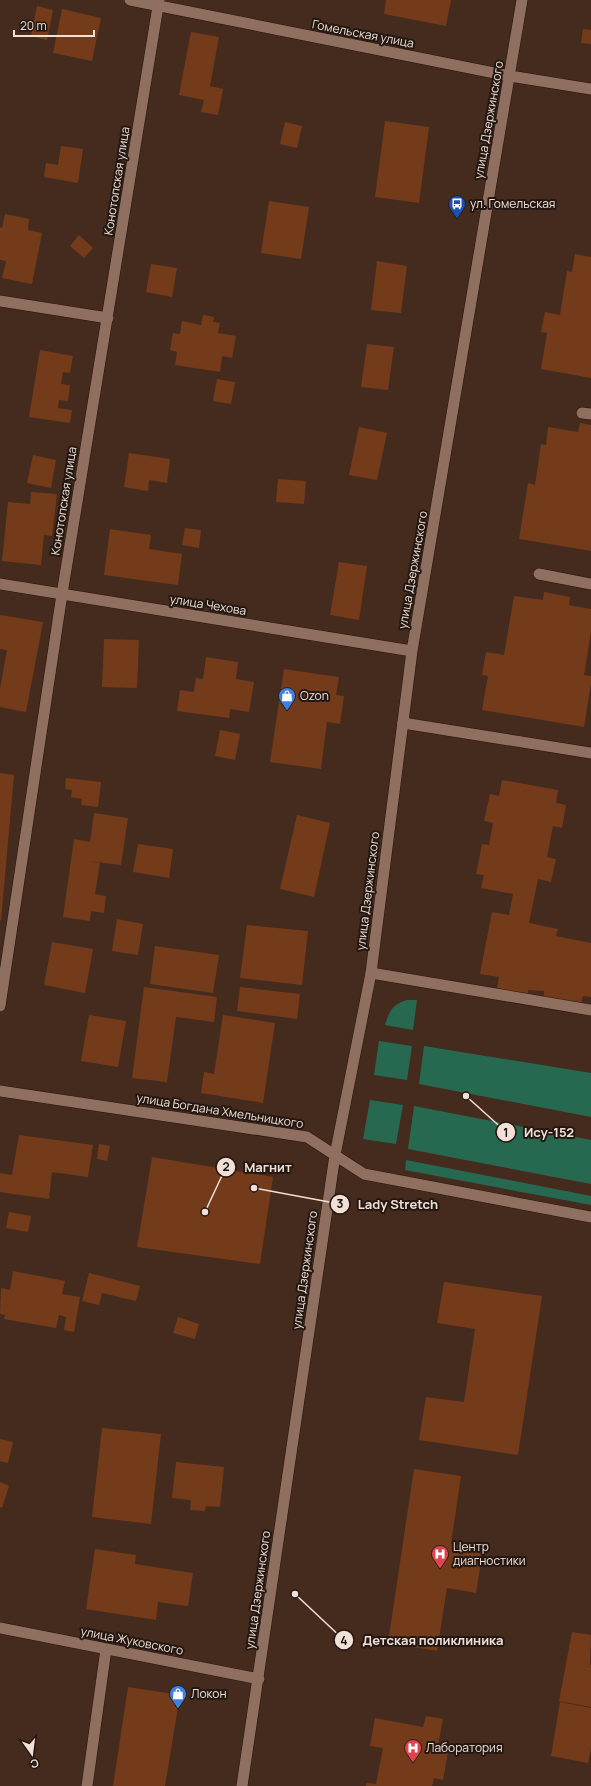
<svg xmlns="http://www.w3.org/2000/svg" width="591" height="1786" font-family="Manrope,sans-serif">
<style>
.green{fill:#276950}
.building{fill:#743b1b}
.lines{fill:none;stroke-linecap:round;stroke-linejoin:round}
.service-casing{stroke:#2b1206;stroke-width:12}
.minor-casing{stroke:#2b1206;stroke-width:12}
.service{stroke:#8e6f60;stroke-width:11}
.minor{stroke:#8e6f60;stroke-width:11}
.labels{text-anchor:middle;stroke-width:4;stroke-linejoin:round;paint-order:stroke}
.street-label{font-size:12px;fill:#f2e0d7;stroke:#231711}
.poi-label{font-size:12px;fill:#f2e0d7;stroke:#231711;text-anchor:start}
.leader{fill:none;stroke:#f2e0d7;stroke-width:1.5}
.callout-dot{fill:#f2e0d7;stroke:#231711;stroke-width:1.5}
.mark-label{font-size:12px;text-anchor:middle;font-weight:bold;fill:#111}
.callout-label{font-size:13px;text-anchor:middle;font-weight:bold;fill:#f2e0d7;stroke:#231711;stroke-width:4;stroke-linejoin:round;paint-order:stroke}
</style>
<rect width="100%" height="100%" fill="#452b1d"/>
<path class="green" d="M 407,1000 L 417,1000 L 413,1030 L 385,1025 C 389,1011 393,1004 407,1000 Z
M 379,1041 L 412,1046 L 407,1080 L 374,1075 Z
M 424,1046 L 591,1073 L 591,1117 L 419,1084 Z
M 370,1100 L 403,1105 L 396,1144 L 363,1139 Z
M 414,1106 L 591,1140 L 591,1184 L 408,1149 Z
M 406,1160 L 591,1196 L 591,1205 L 405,1170 Z"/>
<path class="building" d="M 386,0 L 451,0 L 446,26 L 384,14 Z
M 37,6 L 53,10 L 47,40 L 31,36 Z
M 62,9 L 101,18 L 92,61 L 53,53 Z
M 583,29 L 591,30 L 591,44 L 581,43 Z
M 191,32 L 219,37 L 210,86 L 223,89 L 218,115 L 201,112 L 204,100 L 179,95 Z
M 385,121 L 429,127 L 419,203 L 375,197 Z
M 285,122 L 302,126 L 297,148 L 280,144 Z
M 61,146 L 83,149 L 78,183 L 44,177 L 46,163 L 58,165 Z
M 269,201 L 309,207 L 301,259 L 261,253 Z
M 5,214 L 29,219 L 28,230 L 42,233 L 32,284 L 2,278 L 6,261 L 0,260 L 0,227 L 2,228 Z
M 79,235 L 93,248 L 84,258 L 70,246 Z
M 575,254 L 591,257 L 591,378 L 541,369 L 547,333 L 541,332 L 545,312 L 560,315 L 567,271 L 572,272 Z
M 377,261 L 407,266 L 401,313 L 371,310 Z
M 151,264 L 177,268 L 172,297 L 146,292 Z
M 203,315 L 214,317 L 213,322 L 220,323 L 218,333 L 236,336 L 232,358 L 222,356 L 220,372 L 175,365 L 177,352 L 170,350 L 173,333 L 180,334 L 182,321 L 201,325 Z
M 367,344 L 394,347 L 388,390 L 361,387 Z
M 40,350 L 73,356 L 70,373 L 63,372 L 61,384 L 70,385 L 68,401 L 59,400 L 58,408 L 72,410 L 70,423 L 29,417 Z
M 217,379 L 235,382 L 231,404 L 213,401 Z
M 580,423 L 591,425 L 591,551 L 519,539 L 528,483 L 535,485 L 541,444 L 546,445 L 548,427 L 578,432 Z
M 359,427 L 387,433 L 377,480 L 349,475 Z
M 129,453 L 170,459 L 167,483 L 149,480 L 148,491 L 124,487 Z
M 33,455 L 56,460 L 51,488 L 27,483 Z
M 278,479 L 306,481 L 304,504 L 276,502 Z
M 31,492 L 57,494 L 52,536 L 44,535 L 41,565 L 2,561 L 8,502 L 30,504 Z
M 185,528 L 201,530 L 199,548 L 182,545 Z
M 110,529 L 151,535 L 149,549 L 182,554 L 178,585 L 104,575 Z
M 339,562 L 367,566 L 359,620 L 330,615 Z
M 544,592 L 570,597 L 569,605 L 591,609 L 591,632 L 584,675 L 591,676 L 591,683 L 584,727 L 482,710 L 488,676 L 482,675 L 486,652 L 504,655 L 514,596 L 543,600 Z
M 0,615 L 43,622 L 26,712 L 0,707 L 0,689 L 7,650 L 0,649 Z
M 104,639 L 139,640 L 137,688 L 102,687 Z
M 206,657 L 238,662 L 236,679 L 254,682 L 249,712 L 230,709 L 229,718 L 177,711 L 180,690 L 194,692 L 196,678 L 203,679 Z
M 284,669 L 339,677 L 336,695 L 344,696 L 340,724 L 327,722 L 321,769 L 270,762 Z
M 220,730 L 240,734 L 235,760 L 215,756 Z
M 0,773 L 14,775 L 1,920 L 0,920 Z
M 66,778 L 101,782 L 98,807 L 81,805 L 82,799 L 71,797 L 72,790 L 65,789 Z
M 502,780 L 558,790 L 556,803 L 566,805 L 562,828 L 553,826 L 547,857 L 556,859 L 551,882 L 538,879 L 529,923 L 558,929 L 556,936 L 591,943 L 591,997 L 583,996 L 581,1003 L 544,998 L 544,991 L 528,990 L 528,994 L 497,988 L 499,977 L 480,974 L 492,912 L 509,915 L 513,894 L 481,888 L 484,875 L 476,874 L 482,844 L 489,845 L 493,823 L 484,821 L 490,794 L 499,796 Z
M 94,813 L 128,818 L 121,865 L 88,861 L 100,863 L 95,894 L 106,896 L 104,913 L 91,911 L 90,921 L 63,917 L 74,839 L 90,842 Z
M 297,815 L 330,823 L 314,897 L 280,889 Z
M 138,844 L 173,849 L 169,878 L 133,872 Z
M 117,919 L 143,924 L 138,955 L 112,951 Z
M 247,925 L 308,931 L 302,985 L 240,978 Z
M 52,942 L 93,949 L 85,993 L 44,985 Z
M 155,946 L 219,955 L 213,993 L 150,984 Z
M 144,987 L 217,997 L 214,1022 L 176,1017 L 167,1082 L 132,1078 Z
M 240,987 L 300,994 L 297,1019 L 237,1011 Z
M 89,1015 L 126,1021 L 118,1067 L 81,1061 Z
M 223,1015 L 275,1023 L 263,1103 L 201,1093 L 204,1072 L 214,1074 Z
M 19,1135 L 93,1145 L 88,1177 L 52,1172 L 49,1199 L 0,1192 L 0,1173 L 12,1175 Z
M 99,1144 L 110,1146 L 107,1161 L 97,1159 Z
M 152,1157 L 273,1177 L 260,1264 L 137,1247 Z
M 9,1212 L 31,1216 L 28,1232 L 6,1228 Z
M 13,1271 L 65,1281 L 62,1294 L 80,1297 L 74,1332 L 64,1330 L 66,1317 L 59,1315 L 56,1328 L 4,1319 L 5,1315 L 0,1314 L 1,1288 L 10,1290 Z
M 89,1273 L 140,1286 L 136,1301 L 102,1293 L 99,1305 L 82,1301 Z
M 444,1282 L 542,1296 L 518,1455 L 419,1440 L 426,1397 L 464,1402 L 475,1329 L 437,1323 Z
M 178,1317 L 199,1324 L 195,1339 L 173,1333 Z
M 102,1428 L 161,1434 L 151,1524 L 92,1517 Z
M 0,1439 L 13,1442 L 8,1463 L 0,1461 Z
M 176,1462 L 224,1467 L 220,1507 L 206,1506 L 205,1511 L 190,1510 L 191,1500 L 172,1498 Z
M 414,1469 L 461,1476 L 451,1544 L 483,1549 L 476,1593 L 447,1588 L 437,1651 L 388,1643 Z
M 0,1482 L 9,1486 L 2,1508 L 0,1507 Z
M 95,1549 L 136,1555 L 135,1564 L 193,1573 L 188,1606 L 158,1602 L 156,1620 L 86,1609 Z
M 572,1632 L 591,1635 L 590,1665 L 591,1665 L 591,1707 L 559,1701 Z
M 128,1687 L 180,1695 L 165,1786 L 113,1786 Z
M 560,1702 L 591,1708 L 591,1749 L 588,1763 L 551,1756 Z
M 426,1716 L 443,1719 L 438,1745 L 449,1747 L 443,1780 L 434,1778 L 432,1786 L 366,1786 L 367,1783 L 376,1784 L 383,1748 L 370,1746 L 375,1718 L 423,1727 Z"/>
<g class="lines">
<defs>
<path id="service" d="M 0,301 L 108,318
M 582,413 L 591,414
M 539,574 L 591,584
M 403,723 L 591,753
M 371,973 L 591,1010
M 87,1786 L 106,1649"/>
<path id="minor" d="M 130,0 L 510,76 L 591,89
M 0,584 L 412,651
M 0,1006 L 62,594 L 159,0
M 0,1091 L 307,1137 L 364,1174 L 591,1217
M 0,1628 L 259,1679
M 242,1786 L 335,1155 L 371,973 L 412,651 L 522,0"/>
</defs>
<use href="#service" class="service-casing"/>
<use href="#minor" class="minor-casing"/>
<use href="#service" class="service"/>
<use href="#minor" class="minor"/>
</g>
<defs>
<symbol id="bus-pin" viewBox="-11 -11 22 30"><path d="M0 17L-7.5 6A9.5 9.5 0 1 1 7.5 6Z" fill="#1a4fb4" stroke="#231711"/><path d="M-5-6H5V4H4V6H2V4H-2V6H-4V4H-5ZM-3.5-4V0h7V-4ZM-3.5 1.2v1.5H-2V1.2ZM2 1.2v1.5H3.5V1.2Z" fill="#fff"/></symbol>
<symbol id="shop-pin" viewBox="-11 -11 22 30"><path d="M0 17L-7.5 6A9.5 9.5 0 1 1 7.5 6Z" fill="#3f7fe0" stroke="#231711"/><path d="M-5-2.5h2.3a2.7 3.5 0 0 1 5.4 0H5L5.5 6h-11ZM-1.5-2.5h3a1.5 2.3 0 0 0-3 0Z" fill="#fff"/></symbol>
<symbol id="hospital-pin" viewBox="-11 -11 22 30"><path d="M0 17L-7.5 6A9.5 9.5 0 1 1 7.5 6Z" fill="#e0444e" stroke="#231711"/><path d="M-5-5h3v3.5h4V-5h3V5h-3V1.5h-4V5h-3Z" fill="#fff"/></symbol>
</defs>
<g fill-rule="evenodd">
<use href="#bus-pin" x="447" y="194" width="20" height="27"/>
<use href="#shop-pin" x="277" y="686" width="20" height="27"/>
<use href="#hospital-pin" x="430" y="1544" width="20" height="27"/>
<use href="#shop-pin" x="168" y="1684" width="20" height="27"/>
<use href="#hospital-pin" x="403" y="1738" width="20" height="27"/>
</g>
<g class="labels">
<g class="street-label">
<text transform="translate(363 34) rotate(11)" y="4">Гомельская улица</text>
<text transform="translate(489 120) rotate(-80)" y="4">улица Дзержинского</text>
<text transform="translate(117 181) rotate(-81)" y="4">Конотопская улица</text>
<text transform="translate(64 501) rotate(-81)" y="4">Конотопская улица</text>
<text transform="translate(413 570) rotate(-80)" y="4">улица Дзержинского</text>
<text transform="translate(208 605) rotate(9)" y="4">улица Чехова</text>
<text transform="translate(368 891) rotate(-83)" y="4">улица Дзержинского</text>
<text transform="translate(220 1111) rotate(9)" y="4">улица Богдана Хмельницкого</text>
<text transform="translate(305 1270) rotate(-82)" y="4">улица Дзержинского</text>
<text transform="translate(258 1590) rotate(-82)" y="4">улица Дзержинского</text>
<text transform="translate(132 1641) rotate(11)" y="4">улица Жуковского</text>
</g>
<g class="poi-label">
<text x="470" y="208">ул. Гомельская</text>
<text x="300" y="700">Ozon</text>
<text x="453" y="1551">Центр<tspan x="453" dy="14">диагностики</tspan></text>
<text x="191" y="1698">Локон</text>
<text x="426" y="1752">Лаборатория</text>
</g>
</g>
<path class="leader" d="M466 1096L506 1132M205 1212L226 1167M254 1188L340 1204M295 1594L344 1640"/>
<g class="callout-dot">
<circle cx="466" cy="1096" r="4"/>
<circle cx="205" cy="1212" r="4"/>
<circle cx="254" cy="1188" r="4"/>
<circle cx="295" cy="1594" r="4"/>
<circle cx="506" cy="1132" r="10"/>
<circle cx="226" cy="1167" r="10"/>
<circle cx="340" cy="1204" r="10"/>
<circle cx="344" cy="1640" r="10"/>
</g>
<g class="mark-label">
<text x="506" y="1137">1</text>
<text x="226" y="1171">2</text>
<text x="340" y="1208">3</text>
<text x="344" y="1645">4</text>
</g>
<g class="callout-label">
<text x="549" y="1137">Ису-152</text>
<text x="268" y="1172">Магнит</text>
<text x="398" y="1209">Lady Stretch</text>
<text x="433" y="1645">Детская поликлиника</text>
</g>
<g transform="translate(32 1754) rotate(166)" stroke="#231711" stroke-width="3" paint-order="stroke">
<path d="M0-3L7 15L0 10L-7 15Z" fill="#f2e0d7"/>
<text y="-6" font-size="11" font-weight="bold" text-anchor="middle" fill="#f2e0d7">С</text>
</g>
<path d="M14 30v6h80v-6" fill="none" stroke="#f2e0d7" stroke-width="2"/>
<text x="20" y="30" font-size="12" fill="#f2e0d7" stroke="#231711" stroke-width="3" paint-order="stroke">20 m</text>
</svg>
